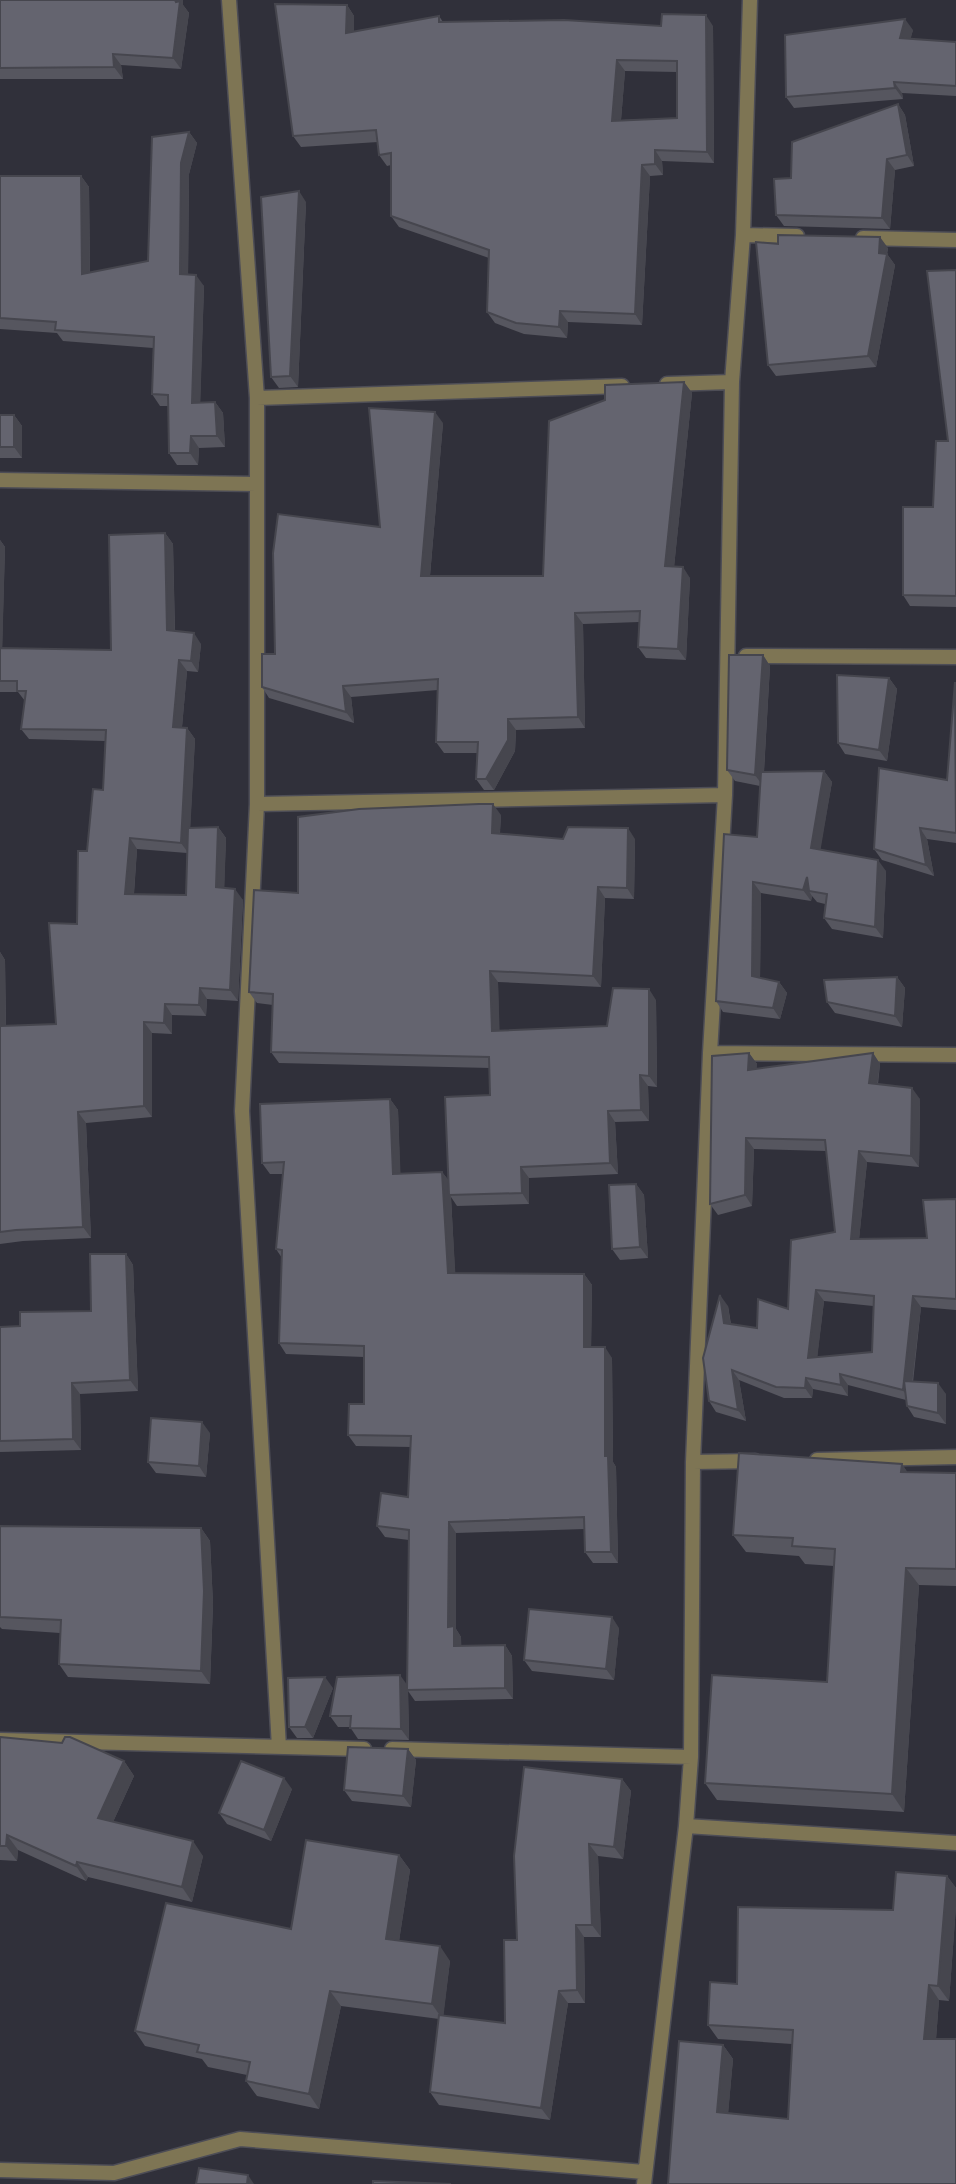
<svg xmlns="http://www.w3.org/2000/svg" width="956" height="2184" font-family="'PT Sans',sans-serif">
<style>
.lines{fill:none;stroke-linecap:round;stroke-linejoin:round}
.minor-casing{stroke:#4d4d56;stroke-width:17}
.minor{stroke:#7e7554;stroke-width:14}
.wall{fill:#56565f;fill-rule:evenodd}
.shaded-wall{fill:#46464e}
.building{fill:#64646f;stroke:#46464e;stroke-width:2;fill-rule:evenodd}
</style>
<rect width="100%" height="100%" fill="#30303a"/>
<g class="lines">
<defs>
<path id="minor" d="M 229,0 L 257,398 L 257,804 L 242,1111 L 279,1747
M 743,235 L 797,236
M 863,238 L 956,240
M 667,384 L 732,382
M 257,398 L 622,386
M 0,480 L 256,484
M 746,656 L 956,657
M 257,804 L 725,795
M 710,1053 L 956,1055
M 817,1460 L 956,1457
M 693,1462 L 755,1461
M 0,1740 L 364,1749
M 392,1749 L 691,1757
M 686,1826 L 956,1843
M 0,2170 L 114,2173 L 240,2139 L 644,2172
M 644,2184 L 686,1826 L 691,1757 L 693,1462 L 710,1053 L 725,795 L 732,382 L 743,235 L 750,0"/>
</defs>
<use href="#minor" class="minor-casing"/>
<use href="#minor" class="minor"/>
</g>
<path class="wall" d="M 0,0 L 183,5 L 189,13 L 181,69 L 121,65 L 123,79 L 0,79 Z
M 347,5 L 354,16 L 354,32 L 439,16 L 443,22 L 661,26 L 713,26 L 714,163 L 662,161 L 663,175 L 650,176 L 642,325 L 568,322 L 567,338 L 524,334 L 495,323 L 487,312 L 489,258 L 399,227 L 391,216 L 391,165 L 387,166 L 379,155 L 378,142 L 301,147 L 293,136 ZM 625,71 L 677,72 L 677,118 L 621,120 Z
M 913,30 L 910,39 L 956,42 L 956,96 L 902,93 L 903,99 L 794,108 L 786,97 Z
M 898,104 L 905,115 L 914,166 L 895,170 L 890,229 L 784,226 L 776,215 Z
M 189,132 L 197,143 L 189,174 L 188,275 L 204,286 L 200,402 L 215,402 L 223,413 L 225,447 L 199,448 L 198,465 L 177,465 L 169,453 L 168,406 L 160,406 L 152,394 L 153,348 L 63,341 L 57,333 L 0,329 L 0,176 L 81,176 L 89,187 L 90,273 L 148,261 Z
M 306,202 L 298,387 L 279,388 L 271,377 Z
M 778,244 L 888,248 L 887,254 L 895,265 L 876,367 L 776,376 L 768,365 Z
M 956,270 L 956,607 L 910,606 L 903,595 L 933,507 L 948,441 Z
M 684,382 L 692,393 L 674,567 L 690,578 L 686,660 L 646,658 L 638,647 L 639,622 L 583,624 L 585,728 L 516,730 L 515,751 L 494,790 L 484,790 L 476,779 L 477,753 L 444,753 L 436,742 L 438,690 L 351,697 L 354,723 L 269,698 L 262,687 L 275,654 L 380,527 L 443,423 L 430,576 L 543,576 Z
M 0,415 L 14,415 L 22,426 L 22,458 L 0,458 Z
M 165,533 L 173,544 L 175,631 L 201,644 L 198,672 L 187,671 L 182,727 L 187,728 L 195,739 L 190,828 L 218,827 L 226,838 L 224,888 L 243,900 L 238,1001 L 207,999 L 206,1016 L 172,1015 L 172,1034 L 152,1033 L 152,1117 L 86,1123 L 91,1238 L 23,1241 L 0,1244 L 0,952 L 5,960 L 6,1026 L 56,1024 L 77,924 L 87,851 L 103,790 L 105,741 L 29,739 L 21,729 L 25,701 L 18,692 L 0,692 L 0,540 L 5,547 L 2,648 L 111,650 ZM 137,849 L 187,853 L 186,895 L 134,894 Z
M 763,655 L 770,666 L 764,772 L 824,771 L 832,782 L 820,849 L 886,871 L 883,938 L 832,929 L 824,918 L 825,904 L 817,902 L 812,896 L 811,901 L 761,893 L 760,978 L 779,982 L 787,993 L 780,1019 L 723,1012 L 716,1001 L 757,837 L 760,786 L 735,781 L 727,770 Z
M 889,678 L 897,689 L 887,761 L 845,754 L 838,743 Z
M 956,682 L 956,843 L 927,839 L 934,876 L 882,860 L 874,849 L 947,780 Z
M 501,815 L 500,833 L 563,839 L 635,839 L 634,899 L 605,898 L 601,987 L 498,982 L 499,1031 L 607,1026 L 656,1000 L 657,1087 L 648,1086 L 649,1121 L 615,1122 L 618,1174 L 529,1178 L 529,1204 L 457,1206 L 451,1197 L 455,1273 L 584,1274 L 592,1285 L 591,1347 L 612,1358 L 613,1462 L 616,1467 L 618,1563 L 593,1563 L 585,1552 L 585,1529 L 456,1533 L 456,1629 L 461,1637 L 461,1646 L 505,1645 L 512,1656 L 513,1699 L 415,1701 L 408,1691 L 409,1740 L 358,1739 L 350,1727 L 338,1727 L 330,1716 L 407,1685 L 409,1540 L 385,1537 L 377,1526 L 408,1497 L 411,1447 L 356,1446 L 348,1435 L 364,1404 L 364,1357 L 286,1354 L 279,1343 L 282,1258 L 276,1249 L 283,1174 L 270,1174 L 262,1163 L 390,1099 L 398,1110 L 400,1174 L 442,1172 L 449,1181 L 490,1095 L 490,1068 L 279,1063 L 271,1052 L 273,1005 L 257,1003 L 249,992 L 298,893 Z
M 897,977 L 905,988 L 902,1027 L 835,1013 L 827,1002 Z
M 749,1053 L 757,1064 L 756,1069 L 873,1053 L 880,1064 L 878,1084 L 920,1099 L 919,1167 L 867,1162 L 859,1239 L 927,1238 L 956,1199 L 956,1310 L 921,1307 L 913,1382 L 946,1394 L 946,1424 L 914,1417 L 907,1406 L 906,1400 L 848,1385 L 848,1396 L 813,1389 L 812,1398 L 784,1398 L 739,1380 L 746,1421 L 716,1412 L 709,1401 L 728,1306 L 731,1324 L 757,1328 L 788,1309 L 835,1232 L 826,1151 L 754,1149 L 752,1206 L 718,1215 L 710,1204 ZM 824,1301 L 873,1306 L 872,1352 L 817,1357 Z
M 636,1184 L 644,1195 L 648,1258 L 620,1260 L 612,1249 Z
M 126,1254 L 133,1265 L 138,1391 L 80,1394 L 81,1450 L 0,1452 L 0,1327 L 20,1326 L 91,1311 Z
M 210,1433 L 206,1477 L 156,1473 L 148,1462 Z
M 902,1464 L 907,1472 L 956,1473 L 956,1586 L 919,1585 L 904,1812 L 717,1800 L 705,1783 L 827,1682 L 834,1566 L 805,1564 L 799,1556 L 746,1552 L 733,1535 Z
M 0,1526 L 201,1528 L 210,1541 L 213,1604 L 210,1684 L 68,1677 L 59,1664 L 60,1633 L 2,1629 L 0,1627 Z
M 619,1628 L 614,1680 L 532,1671 L 524,1660 Z
M 333,1688 L 313,1738 L 297,1738 L 289,1727 Z
M 0,1737 L 124,1761 L 134,1776 L 113,1822 L 203,1856 L 192,1902 L 88,1877 L 86,1881 L 18,1850 L 17,1861 L 0,1860 Z
M 408,1749 L 416,1760 L 411,1807 L 352,1801 L 344,1790 Z
M 622,1779 L 631,1791 L 623,1859 L 598,1856 L 601,1937 L 584,1937 L 585,2003 L 568,2003 L 550,2120 L 439,2105 L 430,2092 L 439,2019 L 341,2006 L 319,2109 L 257,2096 L 246,2081 L 247,2075 L 208,2067 L 202,2059 L 145,2046 L 135,2031 L 291,1929 L 399,1855 L 410,1870 L 399,1941 L 450,1961 L 443,2016 L 505,2023 L 517,1940 Z
M 292,1789 L 271,1841 L 227,1824 L 219,1813 Z
M 896,1872 L 947,1876 L 956,1888 L 956,1906 L 949,2001 L 939,2000 L 936,2039 L 956,2039 L 956,2184 L 668,2184 L 679,2041 L 723,2045 L 733,2059 L 728,2113 L 788,2119 L 792,2044 L 718,2039 L 708,2025 L 710,1982 L 737,1984 L 738,1907 L 893,1910 Z"/>
<path class="shaded-wall" d="M 175,0 L 183,0 L 183,5 L 189,13 L 181,69 L 173,58 Z
M 347,5 L 354,16 L 354,44 L 346,33 Z
M 706,15 L 713,26 L 714,163 L 707,152 Z
M 905,19 L 913,30 L 908,49 L 900,38 Z
M 113,54 L 121,65 L 123,79 L 114,67 Z
M 617,60 L 625,71 L 620,132 L 612,121 Z
M 894,82 L 902,93 L 903,99 L 895,88 Z
M 898,104 L 905,115 L 914,166 L 907,155 Z
M 189,132 L 197,143 L 189,174 L 188,286 L 180,274 L 181,163 Z
M 655,150 L 662,161 L 663,175 L 655,164 Z
M 887,159 L 895,170 L 890,229 L 882,218 Z
M 642,165 L 650,176 L 642,325 L 635,314 Z
M 81,176 L 89,187 L 90,286 L 82,274 Z
M 299,191 L 306,202 L 298,387 L 290,376 Z
M 880,237 L 888,248 L 887,254 L 895,265 L 876,367 L 868,356 Z
M 196,275 L 204,286 L 200,414 L 192,403 Z
M 560,311 L 568,322 L 567,338 L 559,327 Z
M 684,382 L 692,393 L 673,577 L 665,566 Z
M 215,402 L 223,413 L 225,447 L 217,436 Z
M 435,412 L 443,423 L 429,587 L 421,576 Z
M 14,415 L 22,426 L 22,458 L 14,447 Z
M 191,436 L 199,448 L 198,465 L 190,453 Z
M 165,533 L 173,544 L 175,641 L 167,630 Z
M 0,540 L 5,547 L 2,659 L 0,656 Z
M 683,567 L 690,578 L 686,660 L 678,649 Z
M 575,613 L 583,624 L 585,728 L 578,717 Z
M 194,633 L 201,644 L 198,672 L 191,661 Z
M 763,655 L 770,666 L 763,786 L 755,775 Z
M 179,660 L 187,671 L 181,738 L 173,727 Z
M 889,678 L 897,689 L 887,761 L 879,750 Z
M 343,686 L 351,697 L 354,723 L 346,712 Z
M 508,719 L 516,730 L 515,751 L 494,790 L 486,779 Z
M 187,728 L 195,739 L 189,854 L 181,843 Z
M 824,771 L 832,782 L 819,859 L 811,848 Z
M 493,804 L 501,815 L 499,844 L 492,833 Z
M 218,827 L 226,838 L 224,898 L 216,887 Z
M 628,828 L 635,839 L 634,899 L 627,888 Z
M 920,828 L 927,839 L 934,876 L 926,865 Z
M 130,838 L 137,849 L 133,905 L 125,894 Z
M 878,860 L 886,871 L 883,938 L 875,927 Z
M 807,877 L 809,891 L 812,896 L 811,901 L 803,890 Z
M 753,882 L 761,893 L 760,987 L 752,976 Z
M 598,887 L 605,898 L 601,987 L 593,976 Z
M 235,889 L 243,900 L 238,1001 L 230,990 Z
M 0,952 L 5,960 L 6,1037 L 0,1029 Z
M 490,971 L 498,982 L 500,1042 L 492,1031 Z
M 897,977 L 905,988 L 902,1027 L 895,1016 Z
M 779,982 L 787,993 L 780,1019 L 773,1008 Z
M 200,988 L 207,999 L 206,1016 L 199,1005 Z
M 649,989 L 656,1000 L 657,1087 L 649,1076 Z
M 165,1004 L 172,1015 L 172,1034 L 164,1023 Z
M 144,1022 L 152,1033 L 152,1117 L 144,1106 Z
M 749,1053 L 757,1064 L 756,1081 L 748,1070 Z
M 873,1053 L 880,1064 L 876,1094 L 869,1083 Z
M 640,1075 L 648,1086 L 649,1121 L 641,1110 Z
M 912,1088 L 920,1099 L 919,1167 L 911,1156 Z
M 390,1099 L 398,1110 L 401,1185 L 393,1174 Z
M 608,1111 L 615,1122 L 618,1174 L 610,1163 Z
M 78,1112 L 86,1123 L 91,1238 L 83,1227 Z
M 746,1138 L 754,1149 L 752,1206 L 745,1195 Z
M 859,1151 L 867,1162 L 858,1250 L 851,1239 Z
M 521,1167 L 529,1178 L 529,1204 L 522,1193 Z
M 442,1172 L 450,1182 L 456,1284 L 448,1273 Z
M 636,1184 L 644,1195 L 648,1258 L 640,1247 Z
M 126,1254 L 133,1265 L 138,1391 L 130,1380 Z
M 584,1274 L 592,1285 L 591,1358 L 584,1347 Z
M 816,1290 L 824,1301 L 816,1369 L 808,1358 Z
M 720,1295 L 728,1306 L 732,1334 L 724,1323 Z
M 913,1296 L 921,1307 L 910,1401 L 903,1390 Z
M 605,1347 L 612,1358 L 613,1462 L 616,1467 L 618,1563 L 611,1552 L 605,1456 Z
M 732,1370 L 739,1380 L 746,1421 L 738,1410 Z
M 840,1374 L 848,1385 L 848,1396 L 841,1385 Z
M 806,1378 L 813,1389 L 812,1398 L 805,1388 Z
M 72,1383 L 80,1394 L 81,1450 L 73,1439 Z
M 938,1383 L 946,1394 L 946,1424 L 938,1413 Z
M 202,1422 L 210,1433 L 206,1477 L 199,1466 Z
M 902,1464 L 914,1482 L 901,1472 Z
M 449,1522 L 456,1533 L 456,1629 L 461,1637 L 462,1657 L 454,1646 L 448,1627 Z
M 201,1528 L 210,1541 L 213,1604 L 210,1684 L 201,1671 Z
M 906,1568 L 919,1585 L 904,1812 L 892,1794 Z
M 612,1617 L 619,1628 L 614,1680 L 606,1669 Z
M 505,1645 L 512,1656 L 513,1699 L 505,1688 Z
M 400,1675 L 408,1686 L 409,1740 L 401,1729 Z
M 325,1677 L 333,1688 L 313,1738 L 305,1727 Z
M 408,1749 L 416,1760 L 411,1807 L 403,1796 Z
M 124,1761 L 134,1776 L 108,1833 L 98,1818 Z
M 284,1778 L 292,1789 L 271,1841 L 264,1830 Z
M 622,1779 L 631,1791 L 623,1859 L 614,1847 Z
M 7,1835 L 18,1850 L 17,1861 L 6,1846 Z
M 193,1841 L 203,1856 L 192,1902 L 182,1887 Z
M 589,1844 L 598,1856 L 601,1937 L 592,1925 Z
M 399,1855 L 410,1870 L 397,1954 L 386,1939 Z
M 77,1862 L 88,1877 L 86,1881 L 76,1866 Z
M 947,1876 L 956,1888 L 956,1906 L 949,2001 L 938,1986 Z
M 576,1925 L 584,1937 L 585,2003 L 577,1990 Z
M 440,1946 L 450,1961 L 443,2020 L 432,2004 Z
M 929,1985 L 939,2000 L 935,2053 L 924,2039 Z
M 330,1991 L 341,2006 L 319,2109 L 309,2094 Z
M 559,1991 L 568,2003 L 550,2120 L 541,2108 Z
M 723,2045 L 733,2059 L 727,2127 L 717,2112 Z
M 248,2175 L 254,2184 L 247,2184 Z"/>
<path class="building" d="M 0,0 L 175,0 L 176,2 L 180,1 L 173,58 L 113,54 L 114,67 L 0,68 Z
M 275,4 L 347,5 L 346,33 L 439,16 L 439,22 L 564,20 L 661,26 L 662,14 L 706,15 L 707,152 L 655,150 L 655,164 L 642,165 L 635,314 L 560,311 L 559,327 L 516,323 L 487,312 L 489,250 L 391,216 L 391,153 L 379,155 L 376,130 L 293,136 ZM 617,60 L 677,61 L 677,118 L 612,121 Z
M 905,19 L 900,38 L 956,42 L 956,86 L 894,82 L 895,88 L 786,97 L 785,35 Z
M 898,104 L 907,155 L 887,159 L 882,218 L 776,215 L 774,179 L 791,178 L 792,142 Z
M 189,132 L 181,163 L 180,274 L 196,275 L 192,403 L 215,402 L 217,436 L 191,436 L 190,453 L 169,453 L 168,395 L 152,394 L 154,337 L 55,330 L 56,322 L 0,318 L 0,176 L 81,176 L 82,274 L 148,261 L 152,137 Z
M 299,191 L 290,376 L 271,377 L 261,197 Z
M 778,235 L 880,237 L 879,253 L 887,254 L 868,356 L 768,365 L 756,242 L 778,244 Z
M 956,270 L 956,596 L 903,595 L 903,507 L 933,507 L 936,441 L 948,441 L 927,271 Z
M 684,382 L 665,566 L 683,567 L 678,649 L 638,647 L 640,611 L 575,613 L 578,717 L 508,719 L 508,740 L 486,779 L 476,779 L 478,742 L 436,742 L 438,679 L 343,686 L 346,712 L 262,687 L 262,654 L 275,654 L 273,553 L 278,514 L 380,527 L 369,408 L 435,412 L 421,576 L 543,576 L 549,421 L 605,400 L 605,385 Z
M 0,415 L 14,415 L 14,447 L 0,447 Z
M 165,533 L 167,630 L 194,633 L 191,661 L 179,660 L 173,727 L 187,728 L 181,843 L 130,838 L 125,894 L 186,895 L 188,828 L 218,827 L 216,887 L 235,889 L 230,990 L 200,988 L 199,1005 L 165,1004 L 164,1023 L 144,1022 L 144,1106 L 78,1112 L 83,1227 L 16,1230 L 0,1232 L 0,1026 L 56,1024 L 49,923 L 77,924 L 78,851 L 87,851 L 93,789 L 103,790 L 106,730 L 21,729 L 26,691 L 17,691 L 17,681 L 0,681 L 0,648 L 111,650 L 109,535 Z
M 729,655 L 763,655 L 755,775 L 727,770 Z
M 837,675 L 889,678 L 879,750 L 838,743 Z
M 955,682 L 956,833 L 920,828 L 926,865 L 874,849 L 879,768 L 947,780 Z
M 824,771 L 811,848 L 878,860 L 875,927 L 824,918 L 827,894 L 809,891 L 807,877 L 803,890 L 753,882 L 752,976 L 779,982 L 773,1008 L 716,1001 L 724,834 L 757,837 L 761,772 Z
M 479,804 L 493,804 L 492,833 L 563,839 L 568,827 L 628,828 L 627,888 L 598,887 L 593,976 L 490,971 L 492,1031 L 607,1026 L 613,988 L 649,989 L 649,1076 L 640,1075 L 641,1110 L 608,1111 L 610,1163 L 521,1167 L 522,1193 L 449,1195 L 445,1097 L 490,1095 L 489,1057 L 271,1052 L 273,994 L 249,992 L 254,890 L 298,893 L 298,817 L 359,809 Z
M 897,977 L 895,1016 L 827,1002 L 824,980 Z
M 749,1053 L 748,1070 L 873,1053 L 869,1083 L 912,1088 L 911,1156 L 859,1151 L 851,1239 L 927,1238 L 923,1200 L 956,1199 L 956,1299 L 913,1296 L 903,1390 L 840,1374 L 841,1385 L 806,1378 L 805,1388 L 776,1387 L 732,1370 L 738,1410 L 709,1401 L 703,1358 L 720,1295 L 724,1323 L 757,1328 L 758,1299 L 788,1309 L 791,1240 L 835,1232 L 825,1140 L 746,1138 L 745,1195 L 710,1204 L 712,1056 ZM 816,1290 L 874,1296 L 872,1352 L 808,1358 Z
M 390,1099 L 393,1174 L 442,1172 L 448,1273 L 584,1274 L 584,1347 L 605,1347 L 605,1456 L 608,1456 L 611,1552 L 585,1552 L 584,1517 L 449,1522 L 448,1627 L 454,1626 L 454,1646 L 505,1645 L 505,1688 L 407,1690 L 409,1530 L 377,1526 L 381,1493 L 408,1497 L 411,1436 L 348,1435 L 349,1404 L 364,1404 L 364,1346 L 279,1343 L 282,1250 L 276,1249 L 284,1162 L 262,1163 L 260,1104 Z
M 636,1184 L 640,1247 L 612,1249 L 609,1185 Z
M 90,1254 L 126,1254 L 130,1380 L 72,1383 L 73,1439 L 0,1441 L 0,1327 L 20,1326 L 20,1312 L 91,1311 Z
M 904,1381 L 938,1383 L 938,1413 L 907,1406 Z
M 151,1418 L 202,1422 L 199,1466 L 148,1462 Z
M 739,1453 L 902,1464 L 901,1472 L 956,1473 L 956,1569 L 906,1568 L 892,1794 L 705,1783 L 712,1675 L 827,1682 L 835,1549 L 792,1546 L 793,1538 L 733,1535 Z
M 0,1526 L 201,1528 L 204,1591 L 201,1671 L 59,1664 L 61,1620 L 0,1617 Z
M 529,1609 L 612,1617 L 606,1669 L 524,1660 Z
M 400,1675 L 401,1729 L 350,1728 L 351,1716 L 330,1716 L 337,1677 Z
M 325,1677 L 305,1727 L 289,1727 L 288,1678 Z
M 0,1737 L 62,1743 L 65,1737 L 70,1737 L 124,1761 L 98,1818 L 193,1841 L 182,1887 L 77,1862 L 76,1866 L 7,1835 L 6,1846 L 0,1846 Z
M 348,1747 L 408,1749 L 403,1796 L 344,1790 Z
M 241,1761 L 284,1778 L 264,1830 L 219,1813 Z
M 524,1767 L 622,1779 L 614,1847 L 589,1844 L 592,1925 L 576,1925 L 577,1990 L 559,1991 L 541,2108 L 430,2092 L 439,2015 L 505,2023 L 504,1940 L 517,1940 L 514,1856 Z
M 306,1840 L 399,1855 L 386,1939 L 440,1946 L 432,2004 L 330,1991 L 309,2094 L 246,2081 L 250,2062 L 197,2052 L 199,2045 L 135,2031 L 166,1903 L 291,1929 Z
M 896,1872 L 947,1876 L 938,1986 L 929,1985 L 924,2039 L 956,2039 L 956,2184 L 668,2184 L 679,2041 L 723,2045 L 717,2112 L 788,2119 L 793,2030 L 708,2025 L 710,1982 L 737,1984 L 738,1907 L 893,1910 Z
M 199,2168 L 248,2175 L 247,2184 L 196,2184 Z
M 373,2181 L 451,2184 L 373,2184 Z"/>
</svg>
